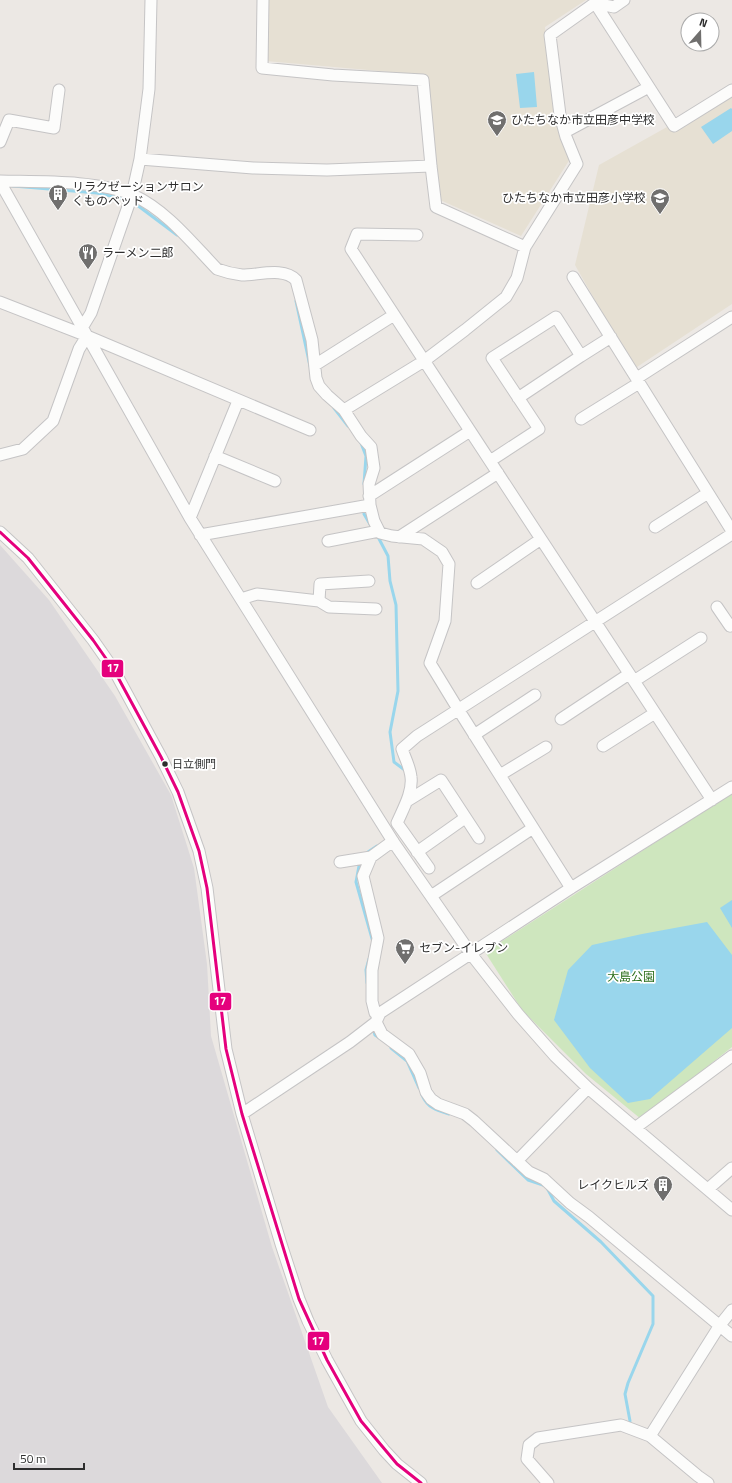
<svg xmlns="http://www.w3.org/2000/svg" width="732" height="1483" font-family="'Titillium Web','Noto Sans JP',sans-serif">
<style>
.industrial{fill:#dcd9db}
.education{fill:#e6e0d3}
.green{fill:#cee6be}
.water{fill:#99d6ec}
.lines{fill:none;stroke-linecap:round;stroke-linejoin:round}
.stream{stroke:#99d6ec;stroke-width:3}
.minor-casing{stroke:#c5c4c5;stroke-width:13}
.minor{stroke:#fcfcfb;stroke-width:11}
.bus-1-casing{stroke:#fff;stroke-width:6}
.bus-1{stroke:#e5007d;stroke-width:3}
.bus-dot{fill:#2e2e2e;stroke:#fff;stroke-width:1.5}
.labels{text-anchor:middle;stroke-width:3.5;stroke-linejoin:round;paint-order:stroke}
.bus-label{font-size:11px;fill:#2e2e2e;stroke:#fff;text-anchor:start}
.poi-label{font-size:12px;fill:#2e2e2e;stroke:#fff;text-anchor:start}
.park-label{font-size:12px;fill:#2c6e1b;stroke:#fff}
.line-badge{stroke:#fff;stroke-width:1.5}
.badge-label{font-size:11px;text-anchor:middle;font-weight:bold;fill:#fff}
</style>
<rect width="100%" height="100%" fill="#ece8e4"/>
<path class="industrial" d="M 0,545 L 49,600 L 115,696 L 171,795 L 194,868 L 207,964 L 211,1036 L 272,1247 L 328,1407 L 382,1483 L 0,1483 Z"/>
<path class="education" d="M 266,0 L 586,0 L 545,27 L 554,115 L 570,159 L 521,236 L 440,200 L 425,75 L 266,61 Z
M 732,97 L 732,304 L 634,369 L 575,265 L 599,165 L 667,127 L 682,128 Z"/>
<path class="green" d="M 732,793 L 732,1047 L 641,1119 L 586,1074 L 522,1010 L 485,952 Z"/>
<path class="water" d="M 534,72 L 537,107 L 520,108 L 516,74 Z
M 731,108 L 732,109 L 732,131 L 713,144 L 701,127 Z
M 732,900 L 732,928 L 720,908 Z
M 707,922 L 732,955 L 732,1028 L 650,1099 L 628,1103 L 590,1068 L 554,1020 L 568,970 L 592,945 L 642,934 Z"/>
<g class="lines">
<path class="stream" d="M 13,186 L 97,193 L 125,199
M 137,205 L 177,235
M 296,301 L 310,366
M 334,408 L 348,426
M 361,443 L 366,456 L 364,484
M 364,514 L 371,526
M 377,535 L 388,556 L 390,581 L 396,605 L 398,691 L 390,732 L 394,762 L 406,771
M 366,855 L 368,852 L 377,846
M 362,862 L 359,866 L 356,882 L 373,942
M 367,983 L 366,970 L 369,959
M 373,1028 L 375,1035 L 381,1039
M 391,1048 L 407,1061 L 419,1088
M 422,1095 C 428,1108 436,1110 449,1114
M 497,1150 L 528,1180 L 546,1186 L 554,1201 L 601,1242 L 653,1296 L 653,1324 L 628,1383 L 625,1394 L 630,1421"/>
<defs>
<path id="minor" d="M 263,0 L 262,68 L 333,75 L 423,80 L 431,166 L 436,207 L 525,247
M 595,3 L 674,126 L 732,90
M 565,132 L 649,87
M 0,142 L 9,120 L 54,128 L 59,90
M 140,159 L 253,168 L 327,170 L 431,166
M 0,181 C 38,182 98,180 133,195 C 166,210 192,243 217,269 C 225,272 233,274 242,275 C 259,275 284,267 296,280 L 312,340 L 316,378 L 319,386 L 327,395 L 344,410 L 361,436 L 371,447 L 374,468 L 369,484 L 370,505 L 374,521 L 380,533 L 392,536 L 423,539 L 442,552 L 449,564 L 445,621 L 430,663 L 458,709 L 571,888
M 0,182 L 190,518 L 394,843 L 471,954 L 518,1014 L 555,1056 L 588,1088 L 732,1210
M 417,235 L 357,234 L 351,249 L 712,800
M 573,277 L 732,531
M 0,302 L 87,336 L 310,430
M 82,328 L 91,313 L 132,195 L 140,159 L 149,89 L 151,0
M 315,365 L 394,315
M 637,378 L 732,317
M 518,398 L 581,356
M 344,410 L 424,361 L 465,330 L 506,297 L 517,278 L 525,247 L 577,164 L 566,137 L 560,115 L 550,35 L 595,3 L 614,7 L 624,0
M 581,419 L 639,383
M 0,455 L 23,449 L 53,421 L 79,349 L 87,336
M 215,456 L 275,481
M 490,461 L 539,429 L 492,358 L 556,317 L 581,356 L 611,337
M 369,496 L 470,431
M 190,518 L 238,401
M 655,527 L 708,493
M 0,532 L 28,558 L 93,640 L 114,670 L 161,757 L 178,792 L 199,851 L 207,888 L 226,1049 L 242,1114 L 281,1244 L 299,1299 L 308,1321 L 327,1360 L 361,1421 L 384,1450 L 397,1464 L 421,1483
M 200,535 L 370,505
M 399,537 L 498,473
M 328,541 L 379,531
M 477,583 L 541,539
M 241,599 L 257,594 L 319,601 L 320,584 L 369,581
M 319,601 L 329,607 L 376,609
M 717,607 L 730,626 L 732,625
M 634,681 L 701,638
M 561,719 L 629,674
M 474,735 L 535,695
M 603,746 L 655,713
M 500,775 L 546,747
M 407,801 L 441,780 L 479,838
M 417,852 L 465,818
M 340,862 L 371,857
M 429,868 L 397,823 C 403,809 413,792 411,777 C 410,767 405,758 402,749 L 417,736 L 732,534
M 431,896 L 533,828
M 379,1014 L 375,1013 L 372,1001 L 372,970 L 378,938 L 363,876 L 371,857 L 393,841
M 376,1022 L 382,1034 L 409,1054 L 420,1073 L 426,1092 L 431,1099 L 438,1104 L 465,1114 L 474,1121 L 529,1172 L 544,1179 L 570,1203 L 589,1217 L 732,1336
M 242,1114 L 350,1042 L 376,1022 L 380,1013 L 571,888 L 732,787
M 635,1128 L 732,1056
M 517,1161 L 588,1088
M 708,1189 L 732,1168
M 650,1436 L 720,1325 L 732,1310
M 548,1483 L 527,1459 L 529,1445 L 538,1438 L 621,1425 L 650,1436 L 698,1476 L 708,1483"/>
</defs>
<use href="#minor" class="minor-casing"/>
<use href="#minor" class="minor"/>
<defs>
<path id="bus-1" d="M 0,532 L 28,558 L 93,640 L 114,670 L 161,757 L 178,792 L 199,851 L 207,888 L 226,1049 L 242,1114 L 299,1299 L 327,1360 L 361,1421 L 397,1464 L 421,1483"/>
</defs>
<use href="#bus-1" class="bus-1-casing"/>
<use href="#bus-1" class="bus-1"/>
</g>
<defs>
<symbol id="school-pin" viewBox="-11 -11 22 30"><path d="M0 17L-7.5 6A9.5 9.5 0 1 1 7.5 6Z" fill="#706f6e" stroke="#fff"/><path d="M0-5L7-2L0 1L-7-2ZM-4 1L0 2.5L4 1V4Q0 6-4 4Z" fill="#fff"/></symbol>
<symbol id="building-pin" viewBox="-11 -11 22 30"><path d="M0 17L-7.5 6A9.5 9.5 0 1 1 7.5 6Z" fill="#706f6e" stroke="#fff"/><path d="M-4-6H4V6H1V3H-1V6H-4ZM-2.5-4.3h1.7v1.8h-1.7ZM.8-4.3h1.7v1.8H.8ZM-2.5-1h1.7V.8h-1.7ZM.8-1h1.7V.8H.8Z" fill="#fff"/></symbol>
<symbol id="restaurant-pin" viewBox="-11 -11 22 30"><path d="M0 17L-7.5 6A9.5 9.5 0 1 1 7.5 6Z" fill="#706f6e" stroke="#fff"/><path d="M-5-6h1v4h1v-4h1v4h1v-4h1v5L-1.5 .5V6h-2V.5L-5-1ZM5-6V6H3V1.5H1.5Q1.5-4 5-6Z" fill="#fff"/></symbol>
<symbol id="supermarket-pin" viewBox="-11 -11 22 30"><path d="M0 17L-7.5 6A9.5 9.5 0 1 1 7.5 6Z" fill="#706f6e" stroke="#fff"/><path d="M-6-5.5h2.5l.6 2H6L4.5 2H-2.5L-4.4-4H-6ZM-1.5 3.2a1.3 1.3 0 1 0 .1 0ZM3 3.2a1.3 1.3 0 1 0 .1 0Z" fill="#fff"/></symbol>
</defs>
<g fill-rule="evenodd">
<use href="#school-pin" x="486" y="109" width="22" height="30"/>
<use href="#building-pin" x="47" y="183" width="22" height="30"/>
<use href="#school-pin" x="649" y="187" width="22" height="30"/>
<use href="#restaurant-pin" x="77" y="242" width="22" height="30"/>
<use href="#supermarket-pin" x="394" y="937" width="22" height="30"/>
<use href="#building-pin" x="652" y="1174" width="22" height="30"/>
</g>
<circle class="bus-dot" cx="165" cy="764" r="3.5"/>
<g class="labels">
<g class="bus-label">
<text x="172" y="768">日立側門</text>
</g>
<g class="poi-label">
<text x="511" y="124">ひたちなか市立田彦中学校</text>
<text x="72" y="191">リラクゼーションサロン<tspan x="72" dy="14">くものベッド</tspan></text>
<text x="646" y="202" text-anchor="end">ひたちなか市立田彦小学校</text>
<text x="102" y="257">ラーメン二郎</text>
<text x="419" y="952">セブン-イレブン</text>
<text x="649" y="1189" text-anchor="end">レイクヒルズ</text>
</g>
<g class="park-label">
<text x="631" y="981">大島公園</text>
</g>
</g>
<g class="line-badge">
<rect x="101" y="659" width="23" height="19" rx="4" fill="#e5007d"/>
<rect x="209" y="992" width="23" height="19" rx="4" fill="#e5007d"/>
<rect x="307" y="1331" width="23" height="20" rx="4" fill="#e5007d"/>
</g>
<g class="badge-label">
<text x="113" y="672">17</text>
<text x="220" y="1005">17</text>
<text x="318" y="1345">17</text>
</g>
<g transform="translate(700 32) rotate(20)"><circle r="19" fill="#ffffff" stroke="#ababab"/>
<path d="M0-3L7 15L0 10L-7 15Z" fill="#706f6e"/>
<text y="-6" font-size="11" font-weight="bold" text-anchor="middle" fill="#2e2e2e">N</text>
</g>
<path d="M14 1463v6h70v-6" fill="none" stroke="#2e2e2e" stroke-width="2"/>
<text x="20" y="1463" font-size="12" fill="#2e2e2e" stroke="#ffffff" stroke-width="3" paint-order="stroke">50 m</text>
</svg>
